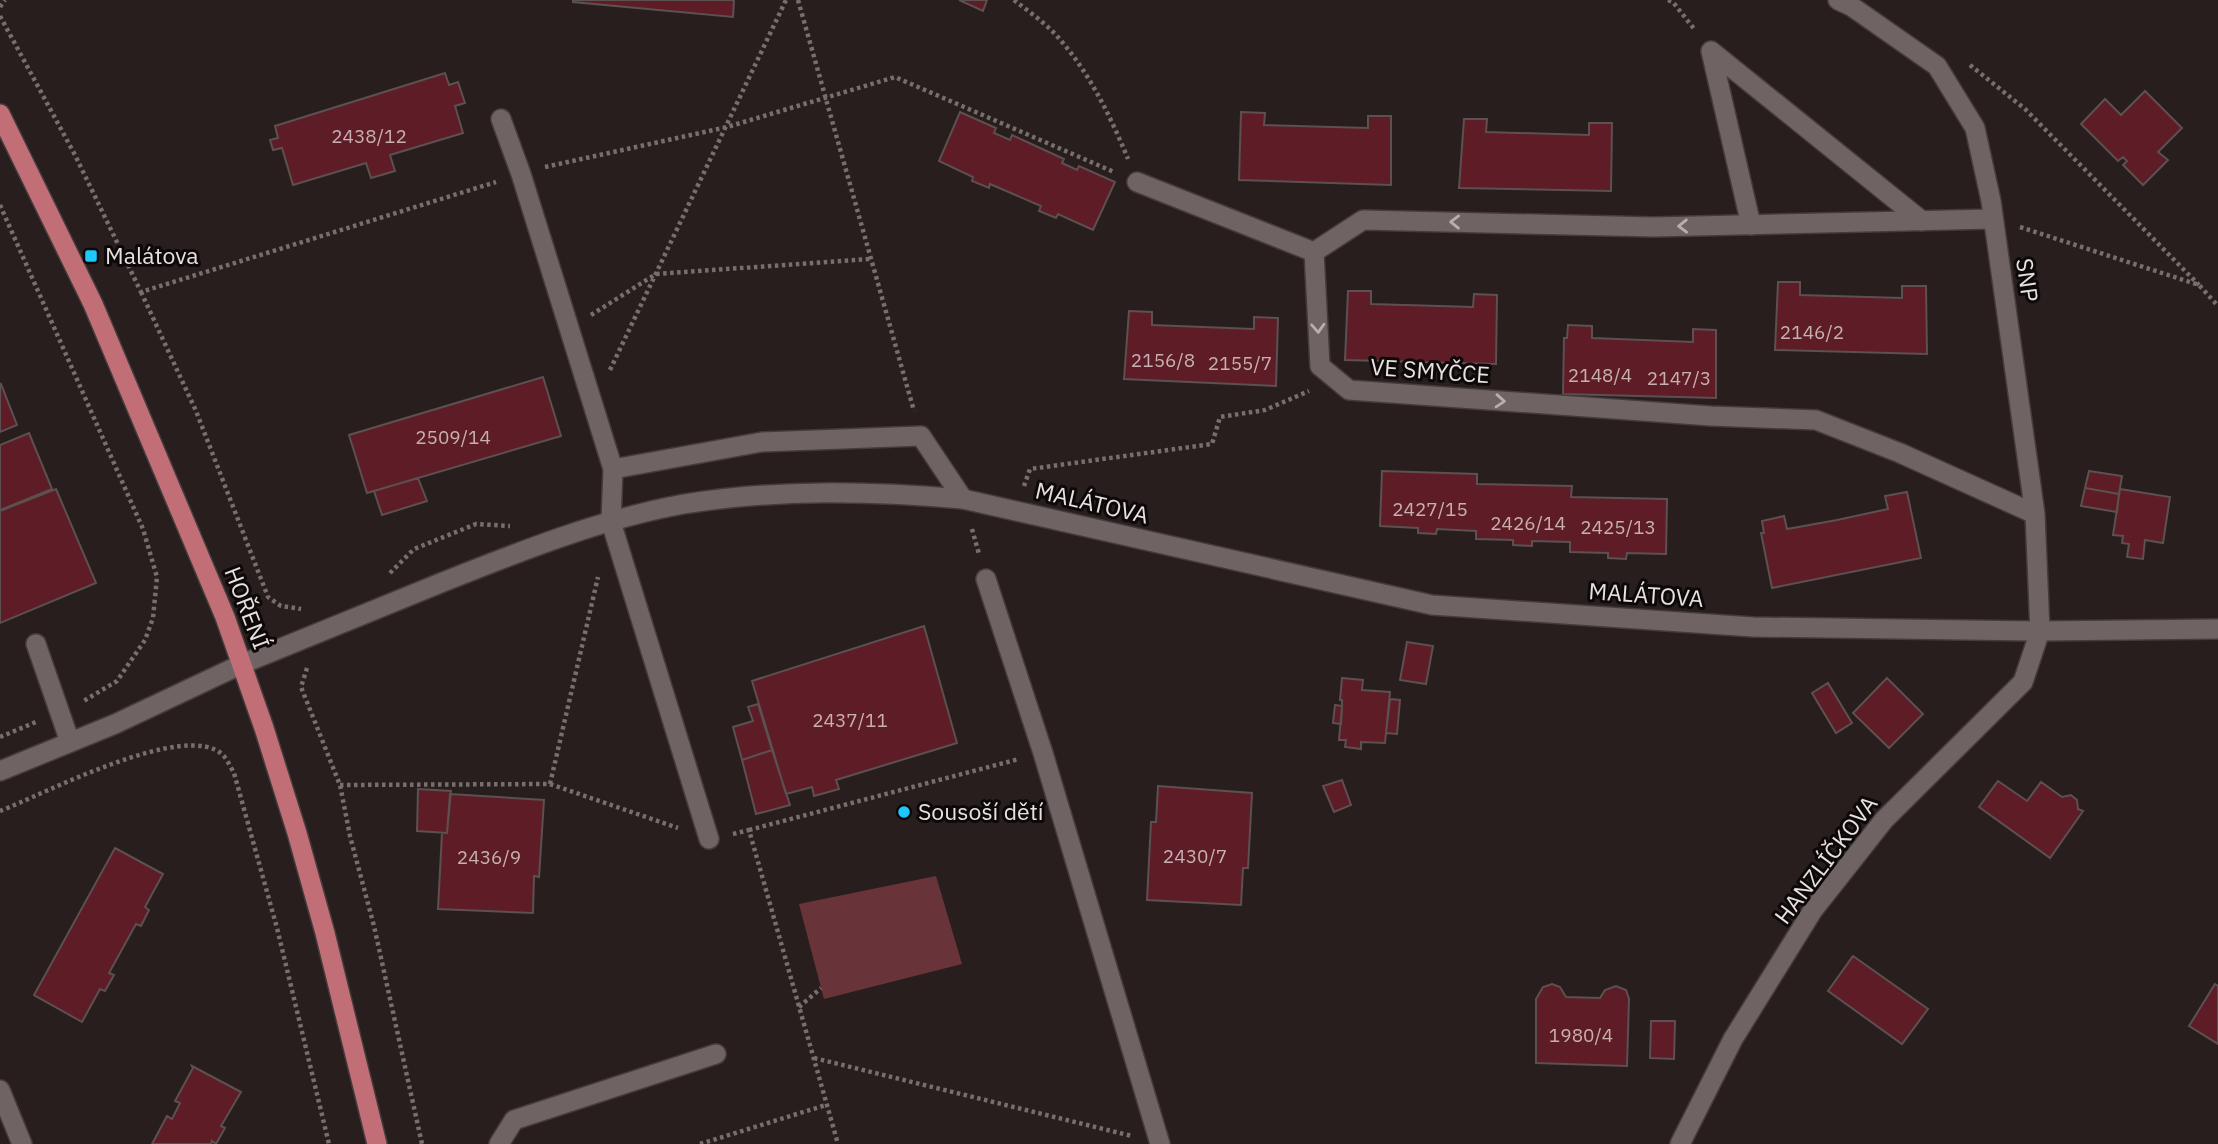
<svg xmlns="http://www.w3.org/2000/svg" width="2218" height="1144" font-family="'IBM Plex Sans',sans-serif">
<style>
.green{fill:#693439}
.building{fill:#5e1c26;stroke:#5c5051;stroke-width:2}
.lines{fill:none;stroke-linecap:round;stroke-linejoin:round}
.service-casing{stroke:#443c3c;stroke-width:22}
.minor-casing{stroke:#443c3c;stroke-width:22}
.tertiary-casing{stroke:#443c3c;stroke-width:22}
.primary-casing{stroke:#443c3c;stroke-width:22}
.path{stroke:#776e6e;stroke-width:4.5;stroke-dasharray:3.5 3.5;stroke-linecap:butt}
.service{stroke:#706364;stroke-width:19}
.minor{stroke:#706364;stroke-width:19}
.tertiary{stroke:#706364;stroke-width:19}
.primary{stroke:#c26e77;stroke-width:19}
.oneway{stroke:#b8afaf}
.poi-dot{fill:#1dc9fc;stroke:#0e0909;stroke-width:2.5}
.labels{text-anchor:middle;stroke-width:6;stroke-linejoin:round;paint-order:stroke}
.number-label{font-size:19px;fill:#c6b0b2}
.poi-label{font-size:23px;fill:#e8e1e1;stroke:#0e0909;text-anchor:start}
.street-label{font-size:23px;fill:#e8e1e1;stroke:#0e0909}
</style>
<rect width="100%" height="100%" fill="#281e1e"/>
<path class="green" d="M 936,876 L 962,964 L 824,999 L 799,904 Z"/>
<path class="building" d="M 573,0 L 734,0 L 733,17 L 573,2 Z
M 959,0 L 987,0 L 983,11 Z
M 445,73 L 449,85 L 458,82 L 465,103 L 455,106 L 463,133 L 390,155 L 395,171 L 371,178 L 366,163 L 293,185 L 282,148 L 273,150 L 270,140 L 278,138 L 275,126 Z
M 2145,91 L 2182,128 L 2158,152 L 2168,160 L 2143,185 L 2123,165 L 2127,161 L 2123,157 L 2118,161 L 2081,124 L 2105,99 L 2121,115 Z
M 960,112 L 996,128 L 994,133 L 1010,140 L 1012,135 L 1064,159 L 1062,163 L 1077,170 L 1079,166 L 1115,182 L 1093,230 L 1058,214 L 1056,218 L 1039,211 L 1041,206 L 990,184 L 989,188 L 972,181 L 973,177 L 939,161 Z
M 1241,112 L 1265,113 L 1264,125 L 1368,128 L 1368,116 L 1391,116 L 1391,185 L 1239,180 Z
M 1464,119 L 1487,119 L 1486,132 L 1589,135 L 1589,123 L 1612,123 L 1611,191 L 1459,188 Z
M 1778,282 L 1800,282 L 1800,295 L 1902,298 L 1902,286 L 1926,286 L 1927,354 L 1775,350 Z
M 1348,291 L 1371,291 L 1371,304 L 1473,307 L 1474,294 L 1497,295 L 1496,364 L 1345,360 Z
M 1129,311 L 1152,312 L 1152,325 L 1254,329 L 1254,317 L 1278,318 L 1276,386 L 1124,379 Z
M 1568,325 L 1592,326 L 1592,338 L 1693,342 L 1693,329 L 1716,330 L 1716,398 L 1563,394 L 1564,338 L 1567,338 Z
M 543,377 L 561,436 L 367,493 L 349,435 Z
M 1,384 L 17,425 L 0,432 L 0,385 Z
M 29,433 L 52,489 L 0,510 L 0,445 Z
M 1382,471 L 1477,474 L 1477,484 L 1572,486 L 1571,497 L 1667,499 L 1666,554 L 1627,553 L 1626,559 L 1608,558 L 1608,553 L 1570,552 L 1570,542 L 1532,541 L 1532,546 L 1513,545 L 1513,540 L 1476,539 L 1476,531 L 1437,529 L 1436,534 L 1418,533 L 1418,528 L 1380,526 Z
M 2089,471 L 2122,476 L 2119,494 L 2085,488 Z
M 418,478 L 427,501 L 382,515 L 374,491 Z
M 2085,488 L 2119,494 L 2117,512 L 2081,506 Z
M 56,489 L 96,583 L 0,623 L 0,511 Z
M 2120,489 L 2170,497 L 2163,543 L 2145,540 L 2143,559 L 2127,557 L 2129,544 L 2122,543 L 2123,536 L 2113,535 Z
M 1907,492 L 1921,558 L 1772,588 L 1761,533 L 1764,533 L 1762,521 L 1784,516 L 1787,529 L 1837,520 L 1888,509 L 1885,496 Z
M 924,626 L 957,743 L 836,780 L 839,789 L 814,796 L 812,787 L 786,794 L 752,681 Z
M 1407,642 L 1433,646 L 1426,684 L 1400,680 Z
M 1342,678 L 1363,680 L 1362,690 L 1390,692 L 1385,743 L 1361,742 L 1361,749 L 1345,747 L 1346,740 L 1339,740 L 1342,706 L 1342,700 L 1340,700 Z
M 1887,678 L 1923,714 L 1889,748 L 1853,713 Z
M 1828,683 L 1852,723 L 1836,733 L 1812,693 Z
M 1390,699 L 1400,700 L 1397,734 L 1386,733 Z
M 758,704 L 772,750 L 742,760 L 733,727 L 753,721 L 748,707 Z
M 1335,705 L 1342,706 L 1341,724 L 1333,723 Z
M 772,750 L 790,805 L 756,814 L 742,760 Z
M 1342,780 L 1351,805 L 1334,812 L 1323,786 Z
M 1998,781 L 2027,801 L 2041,782 L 2062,797 L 2071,795 L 2077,800 L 2078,809 L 2083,811 L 2050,858 L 1979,807 Z
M 1158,786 L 1252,793 L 1248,868 L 1243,868 L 1241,905 L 1147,900 L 1151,822 L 1156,822 Z
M 418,789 L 451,791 L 447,833 L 417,831 Z
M 450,794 L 544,800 L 539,877 L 534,876 L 533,913 L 438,909 L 442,833 L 447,833 Z
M 115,848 L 163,874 L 145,907 L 149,910 L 141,926 L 136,924 L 109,973 L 114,975 L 105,991 L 100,989 L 82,1022 L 34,995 Z
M 1853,956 L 1928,1009 L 1902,1044 L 1828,991 Z
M 1552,984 L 1560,987 L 1566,997 L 1600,998 L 1605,990 L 1616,986 L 1626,990 L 1629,999 L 1627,1066 L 1536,1063 L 1536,999 L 1543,987 Z
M 2215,984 L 2218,986 L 2218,1044 L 2189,1026 Z
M 1651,1021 L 1675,1021 L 1674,1059 L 1650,1058 Z
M 192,1066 L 241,1092 L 221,1126 L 225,1128 L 216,1144 L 212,1141 L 211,1144 L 152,1144 L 167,1116 L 172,1119 L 180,1103 L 175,1101 L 193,1068 Z"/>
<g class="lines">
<defs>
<path id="service" d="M 501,119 L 521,174 L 613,469
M 1137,182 L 1314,252
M 1751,225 L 1711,51 L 1922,221
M 986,579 L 1043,753 L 1160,1144
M 36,644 L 70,742
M 709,839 L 611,522 L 613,469 L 762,442 L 921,436 L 963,499
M 499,1144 L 514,1120 L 716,1054"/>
<path id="minor" d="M 1993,219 L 1654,227 L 1363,220 L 1314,252 L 1320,366 L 1349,390 L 1711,416 L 1816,420 L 1900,453 L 2035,514
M 242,664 C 309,636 376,609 443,582 C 521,551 601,519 684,504 C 777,489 870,491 963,499 L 1432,605 L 1753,627 L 2040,631 L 2218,629
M 0,1090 L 22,1144
M 1680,1144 L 1733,1039 L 1813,910 L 1884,820 L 2023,682 L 2040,631 L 2035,514 L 1991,201 L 1975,128 L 1937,66 L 1851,6 L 1838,0"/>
<path id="tertiary" d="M 0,771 L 115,724 L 242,664"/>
<path id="primary" d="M 0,114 L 93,304 L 225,617 L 264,728 L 297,833 L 325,933 L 377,1144"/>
</defs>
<use href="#service" class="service-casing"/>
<use href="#minor" class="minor-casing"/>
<use href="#tertiary" class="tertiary-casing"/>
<use href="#primary" class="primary-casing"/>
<path class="path" d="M 798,0 L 914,411
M 1014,0 C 1028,11 1044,22 1056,35 C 1088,70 1110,115 1128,159
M 1668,0 L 1673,2 L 1695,30
M 0,7 L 5,0
M 0,16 L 75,155 L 141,292 L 496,182
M 1970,65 L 2025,109 L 2199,285
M 545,167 L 727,127 L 895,77 L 1114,172
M 0,205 L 143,529 L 157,577 L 153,618 L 145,640 L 117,681 L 82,702
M 2020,227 L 2199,285 L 2218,306
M 141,292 L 196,411 L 268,597 L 281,606 L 301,609
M 591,315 L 656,274 L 870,259
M 610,370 L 786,0
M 1024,486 L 1030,469 L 1212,444 L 1220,417 L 1265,410 L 1309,391
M 972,529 L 979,554
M 390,573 L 414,549 L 476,524 L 510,526
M 307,668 L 301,687 L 340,785 L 350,836 L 374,926 L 422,1144
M 0,737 L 36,722
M 550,784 L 678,828
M 340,785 L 550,784 L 598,577
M 0,811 C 42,795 186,719 223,755 C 227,759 231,768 234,773 L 277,928 L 329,1144
M 749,830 L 1019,759
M 733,834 L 749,830 L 838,1144
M 799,1007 L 821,988
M 814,1058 L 1132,1136
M 700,1144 L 826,1105"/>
<use href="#service" class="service"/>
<use href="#minor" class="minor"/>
<use href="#tertiary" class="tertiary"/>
<use href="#primary" class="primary"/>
</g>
<defs><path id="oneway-chevron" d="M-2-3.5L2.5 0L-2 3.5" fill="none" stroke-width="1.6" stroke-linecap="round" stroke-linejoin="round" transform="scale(1.75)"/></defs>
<g class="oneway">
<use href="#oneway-chevron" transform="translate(1455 222) rotate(-179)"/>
<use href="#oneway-chevron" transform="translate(1683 226) rotate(179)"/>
<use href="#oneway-chevron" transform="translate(1318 328) rotate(87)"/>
<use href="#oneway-chevron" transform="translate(1500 401) rotate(4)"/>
</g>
<g class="poi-dot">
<rect x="84" y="249" width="14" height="14" rx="3.5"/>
<circle cx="904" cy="812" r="7"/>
</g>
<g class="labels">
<g class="number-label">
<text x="369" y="143">2438/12</text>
<text x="1812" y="339">2146/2</text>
<text x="1163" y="367">2156/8</text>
<text x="1240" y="370">2155/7</text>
<text x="1600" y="382">2148/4</text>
<text x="1679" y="385">2147/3</text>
<text x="453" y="444">2509/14</text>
<text x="1430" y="516">2427/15</text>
<text x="1528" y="530">2426/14</text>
<text x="1618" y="534">2425/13</text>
<text x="850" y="727">2437/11</text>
<text x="1195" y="863">2430/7</text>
<text x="489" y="864">2436/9</text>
<text x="1581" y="1042">1980/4</text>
</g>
<g class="poi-label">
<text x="105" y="264">Malátova</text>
<text x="918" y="820">Sousoší dětí</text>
</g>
<g class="street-label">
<text transform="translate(2027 280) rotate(82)" y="8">SNP</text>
<text transform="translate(1430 371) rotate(4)" y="8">VE SMYČCE</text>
<text transform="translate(1092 503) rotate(13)" y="8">MALÁTOVA</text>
<text transform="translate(1646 595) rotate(4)" y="8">MALÁTOVA</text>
<text transform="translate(247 608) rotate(69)" y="8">HOŘENÍ</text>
<text transform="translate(1826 860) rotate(-53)" y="8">HANZLÍČKOVA</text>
</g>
</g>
</svg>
